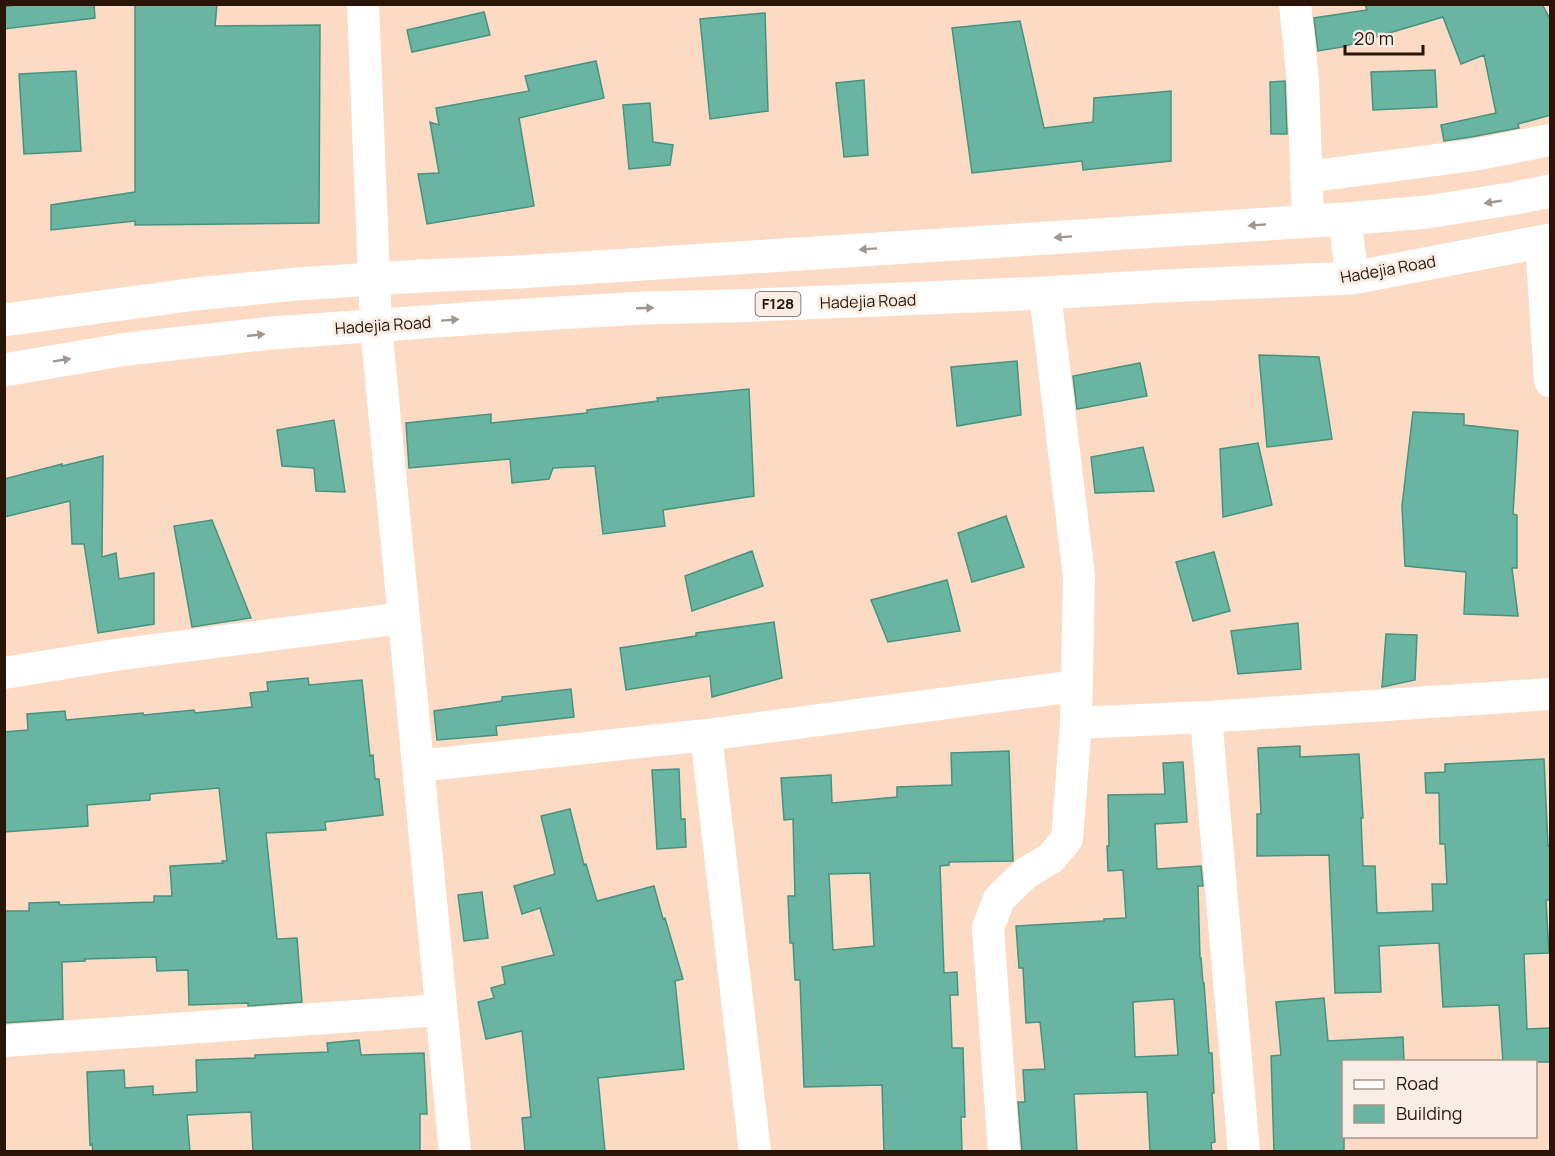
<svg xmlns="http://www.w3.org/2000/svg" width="1555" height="1156" font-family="Manrope,sans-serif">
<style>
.building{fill:#69b5a1;stroke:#469380;stroke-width:1.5;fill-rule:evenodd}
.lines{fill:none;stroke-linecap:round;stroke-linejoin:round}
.minor{stroke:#fff;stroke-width:32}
.primary{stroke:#fff;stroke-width:33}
.oneway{fill:#9f968f}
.labels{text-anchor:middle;stroke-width:6;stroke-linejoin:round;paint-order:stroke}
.shield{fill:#f9ede5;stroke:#67564a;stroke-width:1.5}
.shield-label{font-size:15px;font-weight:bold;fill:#291507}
.street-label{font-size:16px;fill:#291507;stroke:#f9ede5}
</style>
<rect width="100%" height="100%" fill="#fddac4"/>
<path class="building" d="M 21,4 L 94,4 L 95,18 L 4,29 L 4,7 Z
M 135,4 L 217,4 L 215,26 L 320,25 L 319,223 L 135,225 L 135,221 L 51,230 L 51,205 L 135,192 Z
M 1365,4 L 1542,4 L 1551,21 L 1551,115 L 1518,124 L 1519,128 L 1471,137 L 1444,141 L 1441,125 L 1496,113 L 1484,55 L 1461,64 L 1443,17 L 1342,47 L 1318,51 L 1314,18 L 1367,10 Z
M 484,12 L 490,35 L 412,52 L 407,30 Z
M 765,13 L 768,111 L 710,119 L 700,19 Z
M 1020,21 L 1044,128 L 1093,122 L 1094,98 L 1171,91 L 1171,161 L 1083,170 L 1082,161 L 972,173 L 952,28 Z
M 596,61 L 604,98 L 519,118 L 534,206 L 427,224 L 418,174 L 439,173 L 430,122 L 439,125 L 436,108 L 529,91 L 525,76 Z
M 1435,70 L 1437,107 L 1373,110 L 1371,72 Z
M 76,71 L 81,151 L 24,154 L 19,74 Z
M 864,80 L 868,155 L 844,157 L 836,83 Z
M 1285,81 L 1287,134 L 1271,134 L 1270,82 Z
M 650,103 L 653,142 L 673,145 L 670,165 L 629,169 L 623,105 Z
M 1259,355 L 1319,357 L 1332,439 L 1267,447 Z
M 1017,361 L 1021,415 L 957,426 L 951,367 Z
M 1140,363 L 1147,396 L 1077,409 L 1073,376 Z
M 749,389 L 754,496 L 663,510 L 665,526 L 603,534 L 595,466 L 553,468 L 549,479 L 512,483 L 510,459 L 409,468 L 406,423 L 491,414 L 491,423 L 587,413 L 587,410 L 658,401 L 657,398 Z
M 1413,412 L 1464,414 L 1464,425 L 1518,431 L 1513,514 L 1517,515 L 1517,568 L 1512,568 L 1518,616 L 1464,614 L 1466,572 L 1405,566 L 1402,506 Z
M 334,420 L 345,492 L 316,491 L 314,468 L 282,466 L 277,430 Z
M 1258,443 L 1272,505 L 1223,517 L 1220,449 Z
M 1143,447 L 1154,491 L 1095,493 L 1091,457 Z
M 103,456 L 102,557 L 116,553 L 119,579 L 154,573 L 154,624 L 98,633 L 84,544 L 72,544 L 70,501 L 4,517 L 4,479 L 62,464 L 62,466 Z
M 1006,516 L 1024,567 L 972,582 L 958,533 Z
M 212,520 L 251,618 L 192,627 L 174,526 Z
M 752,551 L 763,586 L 692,611 L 685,576 Z
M 1214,552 L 1230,611 L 1193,621 L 1176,562 Z
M 947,580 L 960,631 L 888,642 L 871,600 Z
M 774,622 L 782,678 L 712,697 L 710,676 L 626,690 L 620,648 L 696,636 L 696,633 Z
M 1298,623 L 1301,669 L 1238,674 L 1231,631 Z
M 1386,634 L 1417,635 L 1415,680 L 1382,687 Z
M 308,678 L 309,685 L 362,680 L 370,756 L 373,755 L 375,779 L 379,779 L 383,815 L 325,822 L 326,830 L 266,833 L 277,939 L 297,938 L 302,1002 L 248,1006 L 248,1003 L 189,1005 L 188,970 L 157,971 L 156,957 L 85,959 L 85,961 L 62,962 L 63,1019 L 4,1023 L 4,911 L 29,911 L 29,903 L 59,902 L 60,905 L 154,902 L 154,896 L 172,896 L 170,866 L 223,863 L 222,861 L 227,861 L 219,788 L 150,794 L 150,800 L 87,805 L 88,826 L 4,832 L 4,732 L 28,730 L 27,714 L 65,711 L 66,720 L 143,713 L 144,715 L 194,710 L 195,713 L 252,707 L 250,693 L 268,691 L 267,682 Z
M 571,689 L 574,717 L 496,726 L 497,735 L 437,740 L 434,711 L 502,701 L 502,697 Z
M 1300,746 L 1300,757 L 1359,754 L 1363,818 L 1361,818 L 1363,866 L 1375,866 L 1377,913 L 1433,911 L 1432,884 L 1447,884 L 1445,844 L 1440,844 L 1439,793 L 1426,793 L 1425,773 L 1445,772 L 1445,764 L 1544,759 L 1548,846 L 1551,845 L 1551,900 L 1546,900 L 1549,953 L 1524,954 L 1527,1029 L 1551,1028 L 1551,1062 L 1503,1062 L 1499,1005 L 1443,1007 L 1439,943 L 1379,946 L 1381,992 L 1335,993 L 1329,855 L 1257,856 L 1257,814 L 1261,814 L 1258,748 Z
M 1009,751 L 1013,861 L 949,862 L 949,865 L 940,866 L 944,973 L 957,972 L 958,995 L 950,995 L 952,1048 L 963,1048 L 965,1117 L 961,1117 L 962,1152 L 884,1152 L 882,1085 L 804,1087 L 800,980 L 795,980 L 793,943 L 790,943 L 788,896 L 795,896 L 793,819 L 784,820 L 781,778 L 831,775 L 832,803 L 897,797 L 897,787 L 952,785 L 951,753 ZM 870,873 L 874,946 L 833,950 L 829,874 Z
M 1183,762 L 1187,822 L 1155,824 L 1157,869 L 1201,866 L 1203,886 L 1198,886 L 1200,958 L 1201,958 L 1203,983 L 1204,983 L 1209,1053 L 1212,1053 L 1214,1093 L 1212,1093 L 1215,1142 L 1211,1143 L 1212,1152 L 1150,1152 L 1147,1092 L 1074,1094 L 1077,1152 L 1022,1152 L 1018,1102 L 1025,1102 L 1023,1070 L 1045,1069 L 1040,1022 L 1026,1023 L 1023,968 L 1019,968 L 1016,926 L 1104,921 L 1104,919 L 1126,918 L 1123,870 L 1108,871 L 1107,846 L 1109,846 L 1108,795 L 1165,794 L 1163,763 ZM 1174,999 L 1178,1055 L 1135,1057 L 1133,1002 Z
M 679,769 L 681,819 L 685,819 L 686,847 L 657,849 L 652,770 Z
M 570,809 L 584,865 L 586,864 L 597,901 L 654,886 L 663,919 L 665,918 L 683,979 L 675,981 L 684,1069 L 598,1078 L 605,1152 L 525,1152 L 522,1118 L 531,1117 L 522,1031 L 486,1039 L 478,1002 L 494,998 L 491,988 L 505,984 L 502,967 L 554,955 L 540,908 L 522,914 L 514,886 L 555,874 L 541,816 Z
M 482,892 L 488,938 L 464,941 L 458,895 Z
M 1324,998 L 1328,1041 L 1403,1037 L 1404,1062 L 1344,1062 L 1344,1152 L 1274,1152 L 1271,1056 L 1281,1055 L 1276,1002 Z
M 359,1040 L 361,1055 L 424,1053 L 427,1114 L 420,1114 L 420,1152 L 253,1152 L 251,1112 L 187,1115 L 190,1152 L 93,1152 L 92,1144 L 90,1145 L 87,1072 L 124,1070 L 125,1088 L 153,1086 L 153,1095 L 197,1092 L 196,1060 L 255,1058 L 255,1055 L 328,1052 L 327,1043 Z"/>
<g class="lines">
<path class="minor" d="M 363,4 L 376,326 L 455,1152
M 1295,4 L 1303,82 L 1308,221
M 1306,177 L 1474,155 L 1550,140
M 1541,241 L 1550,381
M 4,673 L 115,655 L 403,618
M 1206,717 L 1244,1152
M 1076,723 L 1206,717 L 1550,694
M 706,735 L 755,1152
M 418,766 L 706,735 L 1076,686
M 4,1041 L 441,1010
M 1004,1152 L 988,928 L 999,899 L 1026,873 L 1051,858 L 1067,839 L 1076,723 L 1079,577 L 1045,293"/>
<path class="primary" d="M 1345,219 L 1352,278
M 4,320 L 196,294 L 297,284 L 421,276 L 518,272 L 1345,219 L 1427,212 L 1516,198 L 1550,191
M 4,370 L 127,349 L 272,333 L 492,317 L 642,308 L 734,306 L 1045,293 L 1162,286 L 1352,278 L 1550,240"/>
</g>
<defs><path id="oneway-solid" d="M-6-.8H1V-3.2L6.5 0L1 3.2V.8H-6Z" transform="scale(1.5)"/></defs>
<g class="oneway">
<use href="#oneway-solid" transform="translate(1493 202) rotate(171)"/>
<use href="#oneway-solid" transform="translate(1257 225) rotate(176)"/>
<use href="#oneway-solid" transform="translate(1063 237) rotate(176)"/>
<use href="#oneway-solid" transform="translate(868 249) rotate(176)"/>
<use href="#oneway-solid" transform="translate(645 308) rotate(-2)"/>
<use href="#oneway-solid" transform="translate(450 320) rotate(-4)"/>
<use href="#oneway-solid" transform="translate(256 335) rotate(-6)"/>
<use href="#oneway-solid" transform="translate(62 360) rotate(-9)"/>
</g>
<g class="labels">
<rect class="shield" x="755.5" y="292" width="45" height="24" rx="4.5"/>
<g class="shield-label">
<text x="778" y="309">F128</text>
</g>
<g class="street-label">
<text transform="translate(1388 269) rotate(-10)" y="6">Hadejia Road</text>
<text transform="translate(868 301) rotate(-2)" y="6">Hadejia Road</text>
<text transform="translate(383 325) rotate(-4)" y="6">Hadejia Road</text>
</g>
</g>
<rect width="1555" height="1156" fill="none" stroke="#291507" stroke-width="12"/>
<rect x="1342" y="1060" width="195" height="78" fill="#f9ede5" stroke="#a6978c" stroke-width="1.5"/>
<rect x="1354" y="1080" width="30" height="9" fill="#ffffff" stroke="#a6978c" stroke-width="1.5"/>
<text x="1396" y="1090" font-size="18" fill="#291507">Road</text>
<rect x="1354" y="1105" width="30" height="18" fill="#69b5a1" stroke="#a6978c" stroke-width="1.5"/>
<text x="1396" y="1120" font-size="18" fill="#291507">Building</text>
<path d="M1345 45v9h78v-9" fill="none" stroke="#291507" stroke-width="3"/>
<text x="1354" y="45" font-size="18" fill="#291507" stroke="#f9ede5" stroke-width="4.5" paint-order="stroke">20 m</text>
</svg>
